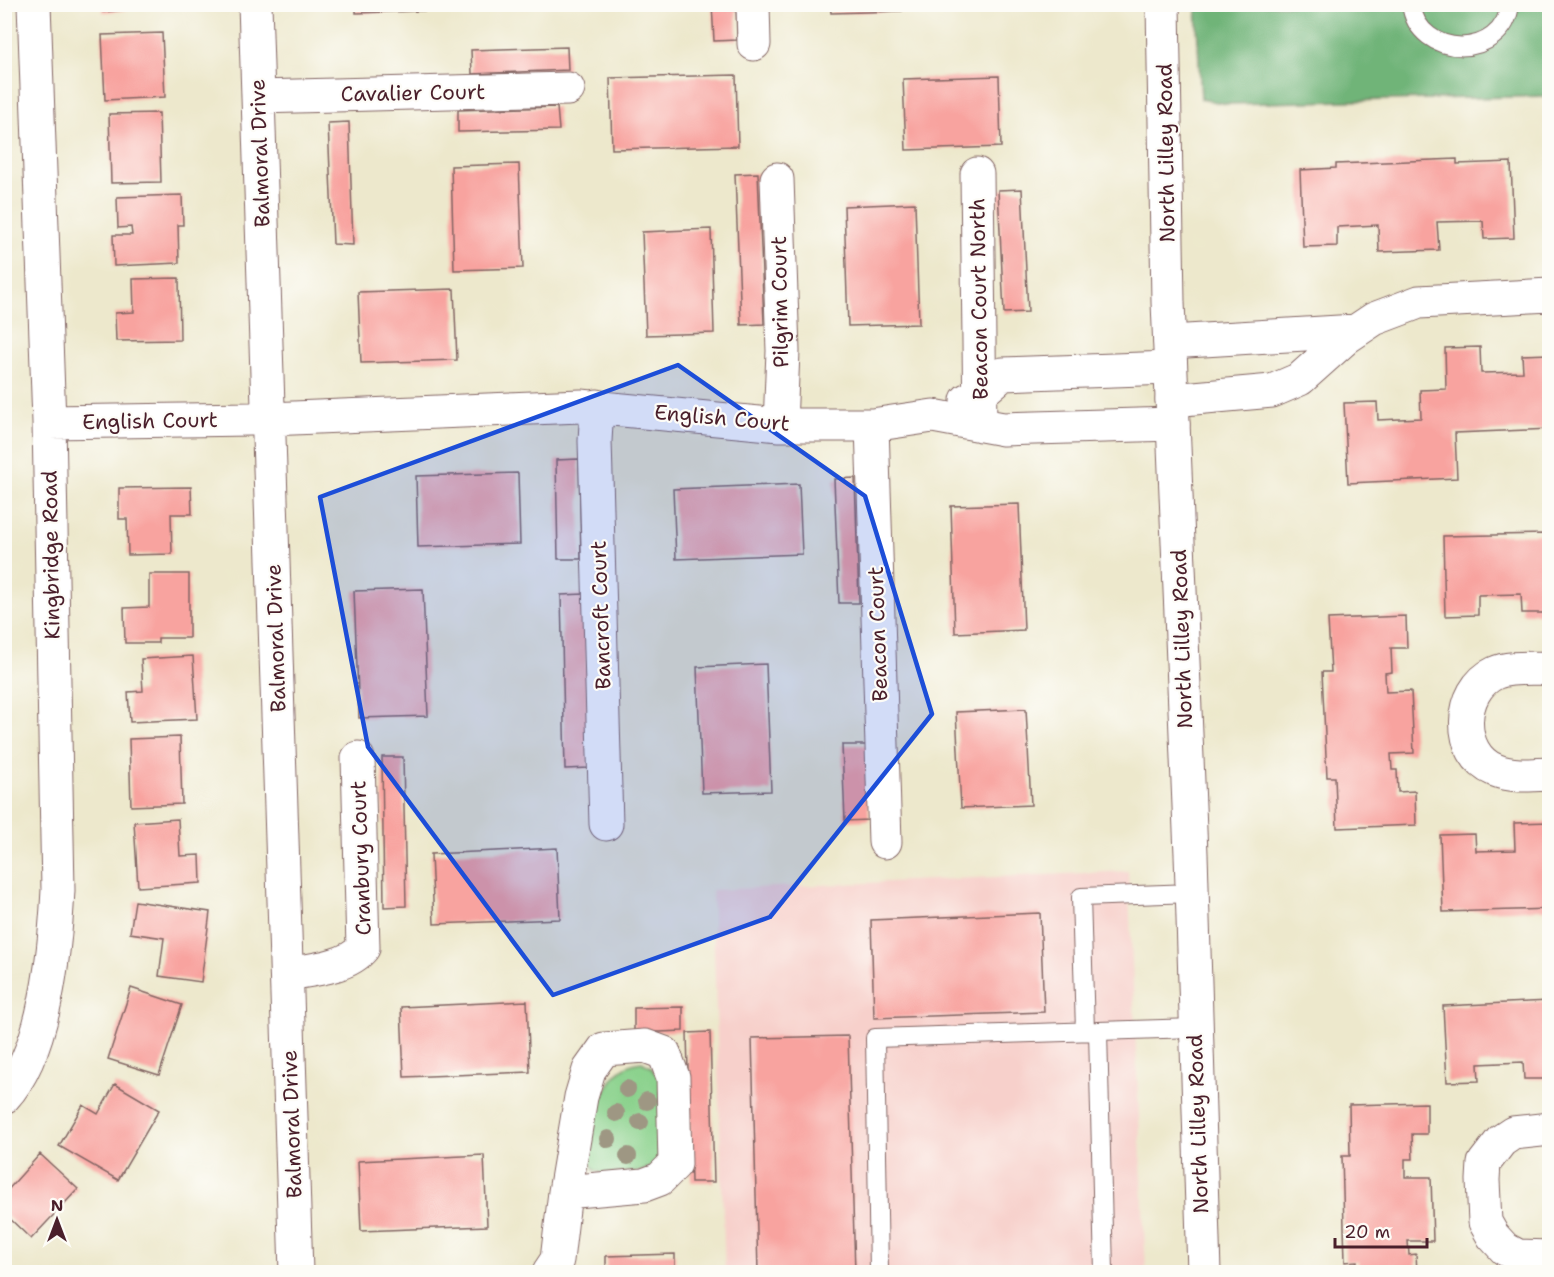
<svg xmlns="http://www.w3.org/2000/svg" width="1554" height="1277" font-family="'Shantell Sans',sans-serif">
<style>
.built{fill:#f7d0cb}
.green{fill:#8bd28d;stroke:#6a785c;stroke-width:1.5}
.forest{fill:#70b478;stroke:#5d6a52;stroke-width:1.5}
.building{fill:#f8a39f}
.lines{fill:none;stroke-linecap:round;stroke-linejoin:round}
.service-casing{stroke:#836563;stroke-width:20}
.minor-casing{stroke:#836563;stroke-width:35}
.tertiary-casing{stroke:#836563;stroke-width:35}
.service{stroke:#fff;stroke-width:18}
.minor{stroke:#fff;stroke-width:33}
.tertiary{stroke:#fff;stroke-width:33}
.tree{fill:#9e9783}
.marked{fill:#1d4ed8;fill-opacity:0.2;stroke:#1d4ed8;stroke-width:4.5;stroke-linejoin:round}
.labels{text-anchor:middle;stroke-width:4.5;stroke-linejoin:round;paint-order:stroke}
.street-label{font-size:21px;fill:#4a1f2b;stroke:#fdfcf7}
</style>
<rect width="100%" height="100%" fill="#fdfcf7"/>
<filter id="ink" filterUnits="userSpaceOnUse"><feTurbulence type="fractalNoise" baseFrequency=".0167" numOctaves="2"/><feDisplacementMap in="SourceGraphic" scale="12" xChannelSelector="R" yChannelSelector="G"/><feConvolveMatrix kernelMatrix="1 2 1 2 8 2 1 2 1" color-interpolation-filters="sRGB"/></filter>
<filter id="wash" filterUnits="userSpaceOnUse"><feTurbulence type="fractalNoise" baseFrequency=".008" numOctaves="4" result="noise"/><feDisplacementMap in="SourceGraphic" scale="24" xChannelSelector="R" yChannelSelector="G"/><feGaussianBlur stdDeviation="1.35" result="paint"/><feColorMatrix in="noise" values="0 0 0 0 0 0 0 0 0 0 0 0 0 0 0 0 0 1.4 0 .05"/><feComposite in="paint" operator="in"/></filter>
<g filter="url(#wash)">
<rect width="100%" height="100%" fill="#ede8cc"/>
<path class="built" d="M 1128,871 L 1146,1272 L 725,1272 L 712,890 Z"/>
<path class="green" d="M 642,1062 L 651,1067 L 661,1081 L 662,1153 L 653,1166 L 643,1171 L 604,1174 L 594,1170 L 585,1152 C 596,1121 602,1065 642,1062 Z"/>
<path class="forest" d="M 1196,5 L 1549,5 L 1549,96 L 1227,104 L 1201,99 Z"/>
<g id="blocks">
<path class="building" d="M 103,4 L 166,4 L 166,6 L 103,12 Z
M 356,4 L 483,4 L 483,9 L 356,13 Z
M 712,4 L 736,4 L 737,40 L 714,41 Z
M 830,4 L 901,4 L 902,11 L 831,13 Z
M 162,33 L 165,97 L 105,100 L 102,35 Z
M 567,47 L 568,70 L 472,74 L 471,50 Z
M 736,75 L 738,146 L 612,149 L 610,78 Z
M 999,76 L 1001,147 L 906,150 L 903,79 Z
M 557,107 L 559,130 L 458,132 L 458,110 Z
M 159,113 L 161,182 L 111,183 L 109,114 Z
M 349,122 L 353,245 L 333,244 L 328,123 Z
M 1457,159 L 1457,164 L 1511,162 L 1514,238 L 1484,239 L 1483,221 L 1437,222 L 1439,250 L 1379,252 L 1378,225 L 1337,227 L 1337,246 L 1303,247 L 1300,170 L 1336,168 L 1336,164 Z
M 519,164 L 523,268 L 454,270 L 451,166 Z
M 758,173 L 764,324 L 741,325 L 735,174 Z
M 1022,189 L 1028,312 L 1004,313 L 998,190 Z
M 182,195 L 183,225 L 178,225 L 179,263 L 114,266 L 113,235 L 132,235 L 131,227 L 118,228 L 117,197 Z
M 915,203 L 919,324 L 848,326 L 844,206 Z
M 711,229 L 714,333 L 646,335 L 642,232 Z
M 179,278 L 180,340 L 116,341 L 115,313 L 134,312 L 133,279 Z
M 454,289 L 457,360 L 361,363 L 358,292 Z
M 1480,347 L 1481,373 L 1523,372 L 1522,355 L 1550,354 L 1550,429 L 1455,433 L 1457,478 L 1348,483 L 1344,403 L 1377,402 L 1378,420 L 1421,418 L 1420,390 L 1446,389 L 1445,348 Z
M 579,459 L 581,559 L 558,559 L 556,460 Z
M 518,473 L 520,544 L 418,547 L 416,476 Z
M 855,478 L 859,603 L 839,603 L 834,479 Z
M 799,484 L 802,554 L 676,559 L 673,489 Z
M 191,487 L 192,514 L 171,514 L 172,554 L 128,555 L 127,519 L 119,519 L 119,488 Z
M 1019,504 L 1024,630 L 955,633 L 951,506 Z
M 1550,534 L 1550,613 L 1522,613 L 1521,594 L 1478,595 L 1478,615 L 1445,616 L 1443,536 Z
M 149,574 L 189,574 L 189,638 L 158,638 L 158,643 L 125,643 L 124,608 L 149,607 Z
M 423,589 L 428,716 L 359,718 L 354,591 Z
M 585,594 L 589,768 L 565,769 L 561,595 Z
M 1406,616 L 1407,648 L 1391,648 L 1392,672 L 1385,673 L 1386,692 L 1411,691 L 1414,753 L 1391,754 L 1392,770 L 1397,770 L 1398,792 L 1415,791 L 1416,825 L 1337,828 L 1335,777 L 1327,777 L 1322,672 L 1331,672 L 1328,619 Z
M 193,656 L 197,719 L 130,722 L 128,692 L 143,691 L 141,659 Z
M 766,664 L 771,791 L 702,793 L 697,667 Z
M 1026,709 L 1031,805 L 961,808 L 956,712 Z
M 180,737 L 182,804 L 131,806 L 129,739 Z
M 842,745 L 867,745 L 869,820 L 845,821 Z
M 382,757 L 403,757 L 406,906 L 384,907 Z
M 178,819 L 180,856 L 200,855 L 201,883 L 138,887 L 134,822 Z
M 1550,822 L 1550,909 L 1443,912 L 1440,835 L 1475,834 L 1476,851 L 1515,850 L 1514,823 Z
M 557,848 L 560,919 L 434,924 L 431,854 Z
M 135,901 L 210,912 L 201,982 L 159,976 L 164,938 L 130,933 Z
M 1040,913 L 1044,1012 L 874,1018 L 871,920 Z
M 131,988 L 182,1005 L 159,1075 L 108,1059 Z
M 527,1001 L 530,1072 L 404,1077 L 401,1007 Z
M 1550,1001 L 1550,1079 L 1524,1079 L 1523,1062 L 1478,1064 L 1479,1081 L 1447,1082 L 1443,1006 Z
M 683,1007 L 683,1031 L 634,1033 L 634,1008 Z
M 710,1032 L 714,1182 L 691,1182 L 687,1033 Z
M 848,1036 L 855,1272 L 758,1272 L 752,1038 Z
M 115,1084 L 159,1110 L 118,1180 L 59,1146 L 83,1105 L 98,1114 Z
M 1427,1103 L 1427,1134 L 1412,1134 L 1413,1159 L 1405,1159 L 1405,1177 L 1431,1177 L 1433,1241 L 1408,1241 L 1409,1255 L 1416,1254 L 1417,1272 L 1357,1272 L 1357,1261 L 1345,1262 L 1342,1156 L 1350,1156 L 1349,1105 Z
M 40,1154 L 78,1189 L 31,1239 L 5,1214 L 5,1193 Z
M 484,1155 L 487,1226 L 361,1231 L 358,1161 Z
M 675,1254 L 675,1272 L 606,1272 L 606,1256 Z"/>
</g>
</g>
<g filter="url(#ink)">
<use href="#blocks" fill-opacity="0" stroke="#836563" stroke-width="1.5"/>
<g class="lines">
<defs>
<path id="service" d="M 1411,4 C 1418,60 1504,61 1510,4
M 1085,1031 L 1081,897 L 1192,893
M 1098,1031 L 1104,1272
M 879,1272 L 875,1038 L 1195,1028"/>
<path id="minor" d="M 255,4 L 296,1272
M 753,4 L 754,44
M 258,97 L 568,89
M 977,174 L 980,425
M 777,179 L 783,351 L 780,425
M 1170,342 L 1356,331
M 967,400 L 981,393 L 1003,374 L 1170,368
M 1172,400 L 1272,391 L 1300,379 L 1347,337 L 1374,319 L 1419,302 L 1550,295
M 597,406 L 595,441 L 606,824
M 269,419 L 581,406 L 780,425 L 872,425 L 933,416 L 1003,429 L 1173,424
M 49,422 L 251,419
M 872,425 L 885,842
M 1550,668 C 1533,669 1510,666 1495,673 C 1458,690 1456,754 1495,770 C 1512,777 1532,775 1550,774
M 287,974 C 311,970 348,967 363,948 L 358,758
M 645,1046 L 664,1053 L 673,1077 L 675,1164 L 660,1179 L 644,1185 L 565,1192 L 581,1097 L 589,1070 L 604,1049 Z
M 4,1097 C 46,1052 55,949 58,890 L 49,422 L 34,4
M 1550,1129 L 1513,1133 L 1501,1141 L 1484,1163 L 1483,1180 L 1485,1222 L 1493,1236 L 1505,1249 L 1518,1256 L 1550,1257
M 549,1272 L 557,1260 L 565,1192"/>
<path id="tertiary" d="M 1163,4 L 1168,302 L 1191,854 L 1204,1272"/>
</defs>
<use href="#service" class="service-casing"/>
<use href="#minor" class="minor-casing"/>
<use href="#tertiary" class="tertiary-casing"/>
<use href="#service" class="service"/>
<use href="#minor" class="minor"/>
<use href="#tertiary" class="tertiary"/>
</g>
<g class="tree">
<circle cx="627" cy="1089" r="9"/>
<circle cx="647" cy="1101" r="9"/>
<circle cx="616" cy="1113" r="9"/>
<circle cx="640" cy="1122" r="9"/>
<circle cx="608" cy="1139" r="9"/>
<circle cx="628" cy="1156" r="9"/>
</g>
</g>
<path class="marked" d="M 678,365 L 865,496 L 932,714 L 770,917 L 553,995 L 368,747 L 320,497 Z"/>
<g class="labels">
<g class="street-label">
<text transform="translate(413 93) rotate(-1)" y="7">Cavalier Court</text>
<text transform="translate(260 153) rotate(-92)" y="7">Balmoral Drive</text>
<text transform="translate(1166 153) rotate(-91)" y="7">North Lilley Road</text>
<text transform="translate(979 299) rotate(-91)" y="7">Beacon Court North</text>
<text transform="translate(780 302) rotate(-91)" y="7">Pilgrim Court</text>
<text transform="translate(722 418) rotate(5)" y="7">English Court</text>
<text transform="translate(150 421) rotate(-1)" y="7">English Court</text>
<text transform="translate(51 555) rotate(-91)" y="7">Kingbridge Road</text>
<text transform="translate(601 615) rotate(-92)" y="7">Bancroft Court</text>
<text transform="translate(878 634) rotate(-92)" y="7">Beacon Court</text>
<text transform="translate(276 638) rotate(-92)" y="7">Balmoral Drive</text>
<text transform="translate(1182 639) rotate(-92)" y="7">North Lilley Road</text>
<text transform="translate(361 858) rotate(-92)" y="7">Cranbury Court</text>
<text transform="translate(292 1124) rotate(-92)" y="7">Balmoral Drive</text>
<text transform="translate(1198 1124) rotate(-92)" y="7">North Lilley Road</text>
</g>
</g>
<rect width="1554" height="1277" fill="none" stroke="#fdfcf7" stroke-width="24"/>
<g transform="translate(57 1220)" stroke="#fdfcf7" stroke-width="4.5" paint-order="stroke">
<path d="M0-4.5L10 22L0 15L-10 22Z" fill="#4a1f2b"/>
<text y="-9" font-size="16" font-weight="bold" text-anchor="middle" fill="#4a1f2b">N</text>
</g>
<path d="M1335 1238v9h92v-9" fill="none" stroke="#4a1f2b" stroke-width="3"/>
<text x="1344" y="1238" font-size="18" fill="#4a1f2b" stroke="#fdfcf7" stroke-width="4.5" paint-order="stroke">20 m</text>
</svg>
